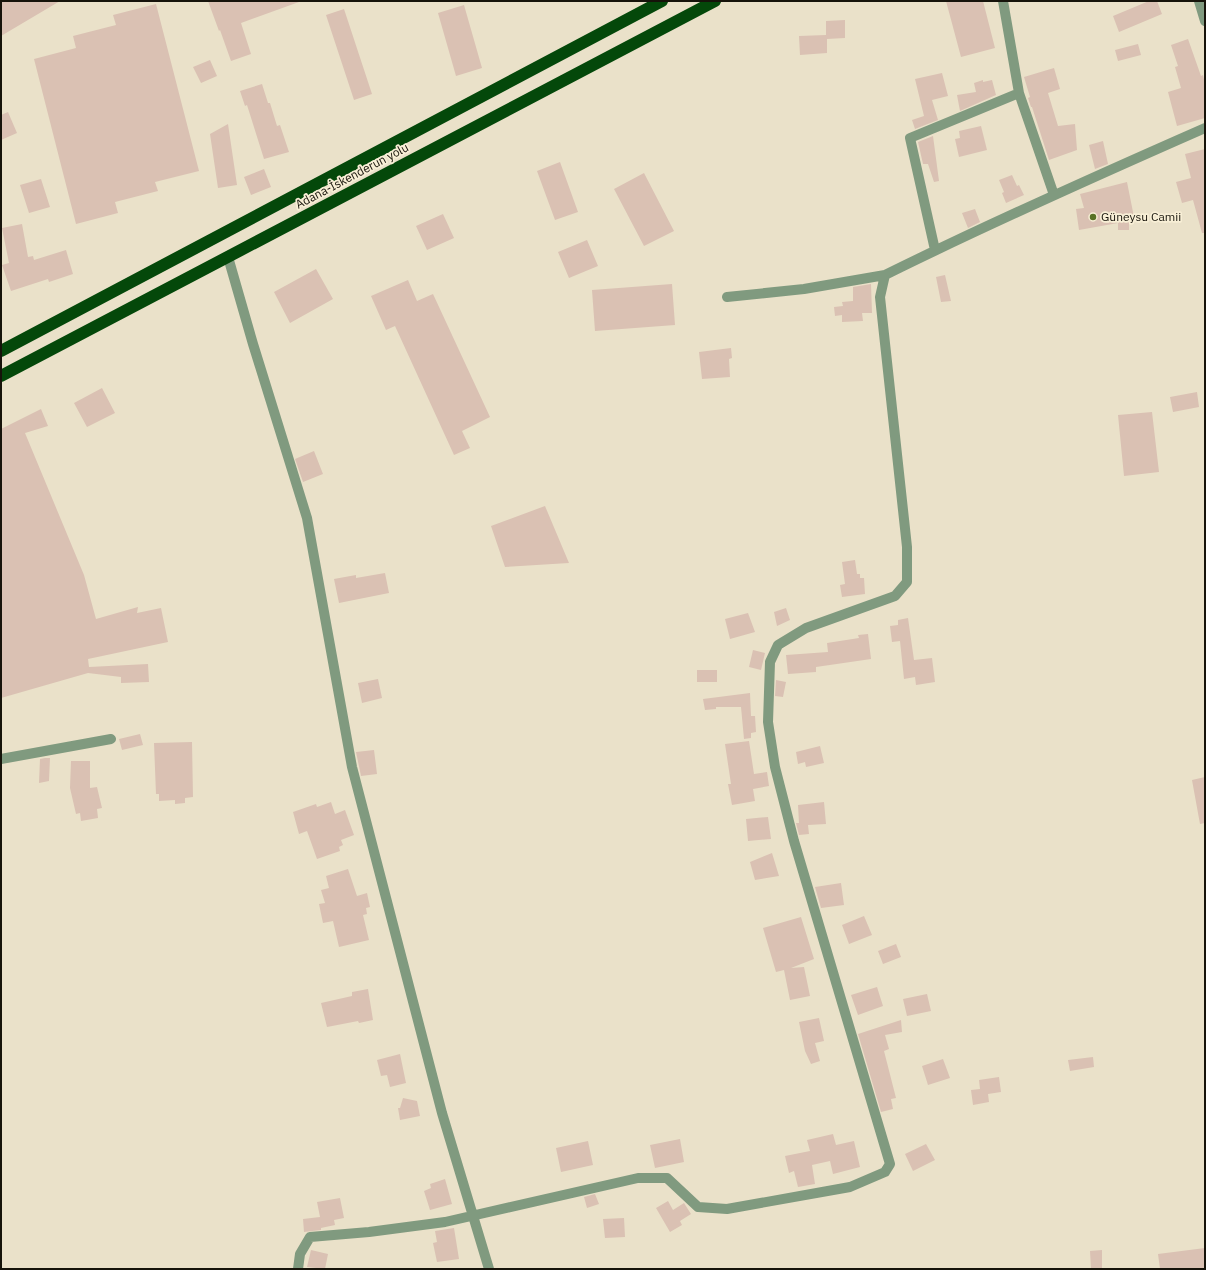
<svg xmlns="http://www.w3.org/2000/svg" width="1206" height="1270" font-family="'IBM Plex Sans',sans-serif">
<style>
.building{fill:#dac1b3}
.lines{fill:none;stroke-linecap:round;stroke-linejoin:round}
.street{stroke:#809a7f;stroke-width:10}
.highway{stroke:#04480a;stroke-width:12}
.poi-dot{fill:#587225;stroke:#f8efd6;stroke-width:1.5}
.labels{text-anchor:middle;stroke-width:3.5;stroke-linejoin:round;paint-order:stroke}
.street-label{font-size:12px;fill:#16130a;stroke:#f8efd6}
.poi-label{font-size:12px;fill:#16130a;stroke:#f8efd6;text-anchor:start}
</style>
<rect width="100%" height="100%" fill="#eae1c9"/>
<path class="building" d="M 1,1 L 60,1 L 1,36 Z
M 208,1 L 299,1 L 299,2 L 241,23 L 251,54 L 231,61 L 220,30 L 219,31 Z
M 946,1 L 983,1 L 995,48 L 961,57 Z
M 1149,1 L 1157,1 L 1162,14 L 1119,32 L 1113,16 Z
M 156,4 L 199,171 L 155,182 L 158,191 L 115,202 L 118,213 L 76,224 L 34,59 L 76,48 L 73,36 L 116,25 L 113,15 Z
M 464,5 L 482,68 L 456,76 L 438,13 Z
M 344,9 L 372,94 L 354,100 L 326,15 Z
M 845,20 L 845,38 L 827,39 L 827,53 L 800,55 L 799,36 L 826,35 L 826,21 Z
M 1188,39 L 1201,76 L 1203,75 L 1205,84 L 1205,118 L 1177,126 L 1168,92 L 1181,88 L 1175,67 L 1178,66 L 1171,45 Z
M 1138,44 L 1141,55 L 1118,61 L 1115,50 Z
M 210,60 L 217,76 L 201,83 L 193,67 Z
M 1054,68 L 1060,89 L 1048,93 L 1058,126 L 1075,124 L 1077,150 L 1049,160 L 1032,107 L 1031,107 L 1028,98 L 1030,97 L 1024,77 Z
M 942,73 L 948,96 L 932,100 L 938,120 L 915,129 L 912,120 L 924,116 L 915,79 Z
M 983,80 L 983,82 L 992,80 L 996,95 L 960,111 L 957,95 L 976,92 L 974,83 Z
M 262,84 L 268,103 L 270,103 L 277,126 L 280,125 L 289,152 L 264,159 L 247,105 L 245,106 L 240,91 Z
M 8,112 L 17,133 L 1,140 L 1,115 Z
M 228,124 L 237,185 L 218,188 L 210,134 Z
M 981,126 L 987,150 L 959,157 L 955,139 L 960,138 L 959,131 Z
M 933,136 L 939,181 L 934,182 L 928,164 L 923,164 L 918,142 Z
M 1103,141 L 1108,164 L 1095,169 L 1089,145 Z
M 1205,149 L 1205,233 L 1202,233 L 1193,200 L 1182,203 L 1176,182 L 1191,178 L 1185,154 Z
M 560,162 L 578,212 L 555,220 L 537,171 Z
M 264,169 L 271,187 L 251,195 L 244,177 Z
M 644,173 L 674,231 L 644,246 L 614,189 Z
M 1012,175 L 1017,186 L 1019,185 L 1024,195 L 1006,203 L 1002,193 L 1004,192 L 999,180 Z
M 41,179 L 50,207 L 29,213 L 20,185 Z
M 1127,182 L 1134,217 L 1129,218 L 1129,230 L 1118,230 L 1118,223 L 1079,230 L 1076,209 L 1084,208 L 1080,194 Z
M 975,209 L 980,222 L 968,228 L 962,213 Z
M 443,214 L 454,238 L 427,250 L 416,226 Z
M 22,224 L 28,257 L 33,256 L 34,260 L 66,250 L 73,274 L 49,282 L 48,279 L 11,291 L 2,265 L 9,263 L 2,228 Z
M 587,240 L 598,266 L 569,278 L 558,252 Z
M 316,269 L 333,299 L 290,323 L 274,292 Z
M 945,275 L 951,301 L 941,302 L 936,277 Z
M 408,280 L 417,301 L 433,294 L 490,417 L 462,431 L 470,448 L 454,455 L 395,326 L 386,330 L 371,296 Z
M 672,284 L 675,325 L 595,331 L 592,290 Z
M 871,284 L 872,313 L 862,313 L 863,321 L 842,322 L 842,315 L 835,316 L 834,307 L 843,306 L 842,302 L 853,301 L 853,287 Z
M 731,348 L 732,358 L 729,359 L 730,377 L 702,379 L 699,352 Z
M 102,388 L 115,413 L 87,427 L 74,403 Z
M 1197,392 L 1199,407 L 1173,412 L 1170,397 Z
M 41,409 L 48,426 L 25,433 L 84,575 L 96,619 L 138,607 L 137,613 L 161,608 L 168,642 L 88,659 L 89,667 L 148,664 L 149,682 L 121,683 L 121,677 L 88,673 L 1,698 L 1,429 Z
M 1152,412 L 1159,472 L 1124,476 L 1118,415 Z
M 314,451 L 323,474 L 303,482 L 295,459 Z
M 545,506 L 569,563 L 505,567 L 491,526 Z
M 855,560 L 857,574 L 860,574 L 860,578 L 864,578 L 865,594 L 842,597 L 840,585 L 845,584 L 842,562 Z
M 385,573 L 389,593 L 339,603 L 334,579 L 356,575 L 356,578 Z
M 786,608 L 790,620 L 777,626 L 774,612 Z
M 748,613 L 755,632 L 730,639 L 725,619 Z
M 908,618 L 914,660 L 932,658 L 935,682 L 916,685 L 915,677 L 904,679 L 900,641 L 892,642 L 890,626 L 898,625 L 898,620 Z
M 868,634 L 871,659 L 816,667 L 816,672 L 788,674 L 786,655 L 828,652 L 827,643 L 859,638 L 858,635 Z
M 753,650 L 765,653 L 761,670 L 749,667 Z
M 697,670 L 717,670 L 717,682 L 697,682 Z
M 378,679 L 382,698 L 362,703 L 358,683 Z
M 776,680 L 786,682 L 783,697 L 775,696 Z
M 750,693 L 751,716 L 755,716 L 756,732 L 751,733 L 751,738 L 744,739 L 741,707 L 716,707 L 716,709 L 705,710 L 703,699 Z
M 140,734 L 143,745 L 122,750 L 119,739 Z
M 749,741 L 754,774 L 767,772 L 769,786 L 753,789 L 755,801 L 732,805 L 728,784 L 731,784 L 725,744 Z
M 192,742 L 193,797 L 185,798 L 185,803 L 175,804 L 175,800 L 159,801 L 159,794 L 156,794 L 154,743 Z
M 820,746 L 824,763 L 806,767 L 805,762 L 798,764 L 796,752 Z
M 374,750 L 377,774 L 361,776 L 356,752 Z
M 45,758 L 50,758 L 49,781 L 39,783 L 40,759 Z
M 71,761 L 90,761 L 90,788 L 97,787 L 102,808 L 97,809 L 98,818 L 81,821 L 80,813 L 76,814 L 70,788 Z
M 1205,777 L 1205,823 L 1200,824 L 1192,780 Z
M 331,802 L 335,814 L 345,810 L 354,835 L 341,840 L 343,845 L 339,847 L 340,851 L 317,859 L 307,831 L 299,834 L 293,812 L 316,804 L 317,807 Z
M 824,802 L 826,824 L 808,825 L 809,834 L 799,835 L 796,823 L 799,823 L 798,805 Z
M 768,817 L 771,839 L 748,841 L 746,819 Z
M 772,853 L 779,876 L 755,880 L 750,862 Z
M 348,869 L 357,896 L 367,893 L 370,907 L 366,908 L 367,914 L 363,915 L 369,940 L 339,947 L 333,921 L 323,923 L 319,904 L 325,903 L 321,890 L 329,888 L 326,876 Z
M 841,883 L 844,905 L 821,908 L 815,887 Z
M 864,916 L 872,935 L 849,944 L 842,925 Z
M 801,917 L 814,959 L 791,968 L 804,967 L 810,996 L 790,1000 L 784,970 L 776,972 L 763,928 Z
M 896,944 L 901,957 L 883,964 L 878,951 Z
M 877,987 L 883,1006 L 858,1015 L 851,995 Z
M 368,989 L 373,1020 L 359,1023 L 358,1021 L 327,1027 L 321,1003 L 352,996 L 352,992 Z
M 927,994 L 931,1011 L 907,1016 L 903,999 Z
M 819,1018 L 824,1041 L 815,1043 L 820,1061 L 811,1064 L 805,1051 L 799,1022 Z
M 901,1020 L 902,1032 L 885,1035 L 889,1049 L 884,1051 L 896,1098 L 891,1099 L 893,1109 L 881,1112 L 858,1034 Z
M 400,1054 L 406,1083 L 390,1087 L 387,1075 L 381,1076 L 377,1060 Z
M 1093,1057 L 1094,1067 L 1070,1071 L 1068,1060 Z
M 943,1059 L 950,1078 L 928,1085 L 922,1066 Z
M 999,1077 L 1001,1092 L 988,1094 L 989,1102 L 973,1105 L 971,1090 L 980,1089 L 979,1080 Z
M 403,1098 L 417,1101 L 420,1116 L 400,1120 L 398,1108 L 400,1108 Z
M 833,1134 L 836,1145 L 854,1141 L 860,1167 L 833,1174 L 830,1161 L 812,1165 L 815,1184 L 798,1187 L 794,1171 L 789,1173 L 785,1156 L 810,1151 L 807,1140 Z
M 680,1139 L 684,1162 L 655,1168 L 650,1145 Z
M 588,1141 L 593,1165 L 561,1172 L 556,1148 Z
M 926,1144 L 935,1160 L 913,1171 L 905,1154 Z
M 445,1179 L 452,1204 L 430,1210 L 424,1191 L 431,1188 L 430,1184 Z
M 595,1194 L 599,1204 L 587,1208 L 584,1197 Z
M 340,1198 L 344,1218 L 334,1220 L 335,1225 L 321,1228 L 321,1230 L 304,1232 L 303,1219 L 320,1217 L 317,1202 Z
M 668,1201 L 673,1210 L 684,1203 L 691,1214 L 680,1221 L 682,1225 L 670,1232 L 656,1208 Z
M 624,1218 L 625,1237 L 605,1238 L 603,1219 Z
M 454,1228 L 459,1259 L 437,1262 L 433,1243 L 437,1242 L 435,1231 Z
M 1205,1248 L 1205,1269 L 1160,1269 L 1158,1254 Z
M 311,1250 L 328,1254 L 325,1269 L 307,1267 Z
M 1102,1250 L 1102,1269 L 1091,1269 L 1090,1251 Z"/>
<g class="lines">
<path class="street" d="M 1003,1 L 1019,93
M 1199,1 L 1205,21
M 935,250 L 910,138 L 1019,93 L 1054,195
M 228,257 L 253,344 L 307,518 L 352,767 L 442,1113 L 489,1269
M 727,297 L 804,289 L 885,275
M 1,759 L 111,739
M 298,1269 L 300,1254 L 310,1237 L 369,1232 L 445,1222 L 638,1178 L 667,1178 L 698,1207 L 727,1209 L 850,1187 L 885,1172 L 890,1164 L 794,841 L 775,767 L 768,722 L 770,662 L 778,645 L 806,628 L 895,596 L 907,582 L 907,547 L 880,297 L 885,275 C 990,223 1098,175 1205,128"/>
<path class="highway" d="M 1,351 L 662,1
M 1,376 L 715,1"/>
</g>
<circle class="poi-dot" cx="1093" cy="217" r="4"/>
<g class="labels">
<g class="street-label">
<text transform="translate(352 176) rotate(-28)" y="4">Adana-İskenderun yolu</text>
</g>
<g class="poi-label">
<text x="1101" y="221">Güneysu Camii</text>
</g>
</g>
<rect width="1206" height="1270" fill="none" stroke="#16130a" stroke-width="4"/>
</svg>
